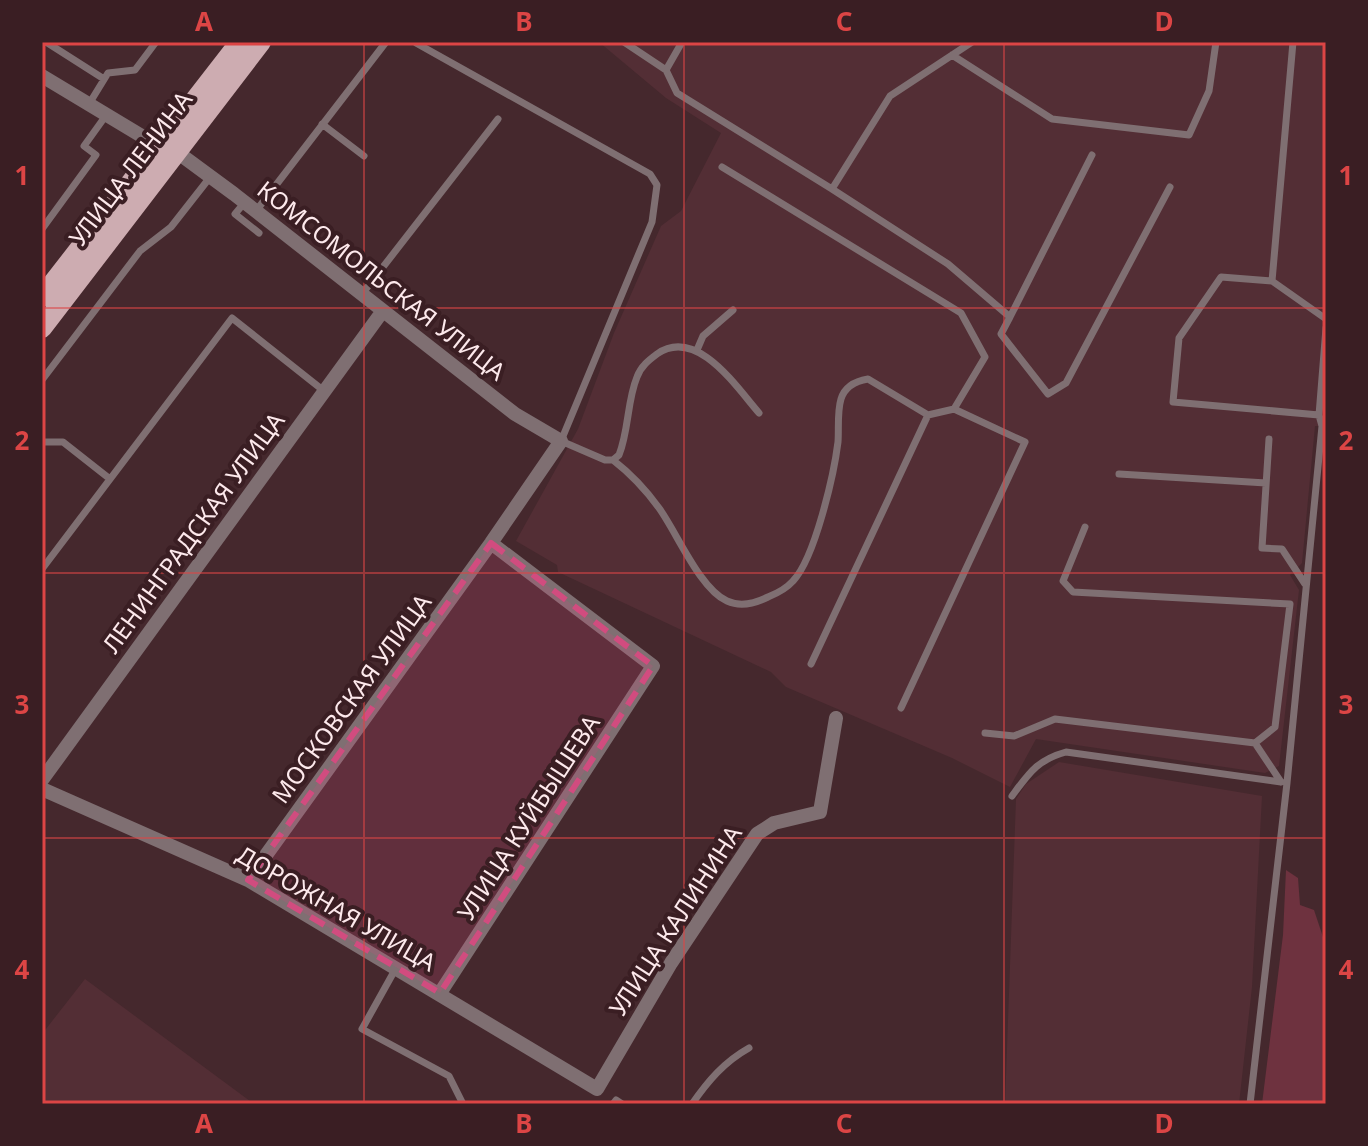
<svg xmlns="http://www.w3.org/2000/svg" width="1368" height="1146" font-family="'Noto Sans',sans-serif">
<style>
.built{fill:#532e35}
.green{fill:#6e323f}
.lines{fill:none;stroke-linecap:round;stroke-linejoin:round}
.lane{stroke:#7f6f72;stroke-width:7}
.street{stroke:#7f6f72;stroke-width:14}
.primary{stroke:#cdacb1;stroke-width:20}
.marked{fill:#d14c7f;fill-opacity:0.2;stroke:#d14c7f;stroke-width:6;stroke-dasharray:16 10;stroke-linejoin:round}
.grid{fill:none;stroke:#dc4545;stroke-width:2;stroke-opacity:0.55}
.labels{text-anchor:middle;stroke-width:8;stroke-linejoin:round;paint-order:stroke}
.street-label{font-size:24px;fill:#fde9ec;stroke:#3a1e23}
.neatline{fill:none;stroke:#dc4545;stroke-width:3}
.grid-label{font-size:26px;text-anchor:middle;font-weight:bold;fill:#dc4545}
</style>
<rect width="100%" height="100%" fill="#45282d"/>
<path class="built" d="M 599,42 L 1326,42 L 1326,426 L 1315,426 L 1302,563 L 1290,575 L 1299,590 L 1279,766 L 1265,773 L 1036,739 L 1010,787 L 952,758 L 786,687 L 771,672 L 558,572 L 557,565 L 516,541 L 578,429 L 614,333 L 661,226 L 681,211 L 721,133 L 666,98 Z
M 1059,762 L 1262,796 L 1252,987 L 1239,1104 L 1005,1104 L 1016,799 L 1026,784 Z
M 85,979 L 254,1104 L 42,1104 L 42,1034 Z"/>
<path class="green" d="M 1286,870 L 1298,878 L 1300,905 L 1314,910 L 1326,946 L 1326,1104 L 1262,1104 L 1283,935 Z"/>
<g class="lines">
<path class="lane" d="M 46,42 L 104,79
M 624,42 L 666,70 L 682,42
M 1293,42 L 1272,281 L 1326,319
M 416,43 L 650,174 L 657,185 L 652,222 L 561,441 L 605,460 L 613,460 L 619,455 C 629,430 627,401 637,377 C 641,366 649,360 657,354 C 697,326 737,388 759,413
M 952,55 L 1052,119 L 1189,135 L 1209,91 L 1216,42
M 666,70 L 677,93 L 832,189 L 890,96 L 972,42
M 89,104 L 108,73 L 135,70 L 156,42
M 322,124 L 364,156
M 722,167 L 961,313 L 985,357 L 954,409
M 832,189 L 948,264 L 1010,317 L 1001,334 L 1048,394 L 1066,383 L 1170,187
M 245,202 L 235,214 L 259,233
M 256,211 L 386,42
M 42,229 L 96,155 L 84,146 L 107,114
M 1272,281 L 1221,277 L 1179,338 L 1173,402 L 1319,415
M 362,294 L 498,119
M 1010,317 L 1092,155
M 697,350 L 703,336 L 733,310
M 42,380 L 140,251 L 171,227 L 211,176
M 1269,439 L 1262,548 L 1282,549 L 1305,584
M 42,442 L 63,442 L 110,479
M 613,460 C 631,474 646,490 659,508 C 677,533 700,589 727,601 C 740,607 756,603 768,597 C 778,593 786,589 793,581 C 815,558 834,474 838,442 C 839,429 837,412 841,399 C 845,386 856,381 868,379 L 928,415 L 954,409 L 1025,442 L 901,708
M 1119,474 L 1266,483
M 1085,527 L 1063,581 L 1073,592 L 1290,604 L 1275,727 L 1255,743
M 42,569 L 232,318 L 324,391
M 811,664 L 928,415
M 985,733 L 1014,736 L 1055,719 L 1255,743 L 1281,782
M 1012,796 C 1029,773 1037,760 1066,752 L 1281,782
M 396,968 L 362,1029 L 449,1076 L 463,1104
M 613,1104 L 616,1100 L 622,1104
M 692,1104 C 708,1081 724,1062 749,1048
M 1250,1104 L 1287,783 L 1322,426 L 1319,415 L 1326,328"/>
<path class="street" d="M 42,76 L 160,147
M 177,152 L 234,194 L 515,414 L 561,441 L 491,543 L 248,880
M 42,780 L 382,312
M 42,789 L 248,880 L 597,1089 L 671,963 L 757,834 L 774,823 L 820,812 L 836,718
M 440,993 L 653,666 L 491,543"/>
<path class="primary" d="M 42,297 L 240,42
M 42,328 L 261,42"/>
</g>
<path class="marked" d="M 491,543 L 653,666 L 440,993 L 248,880 Z"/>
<path class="grid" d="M 364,42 L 364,1104M 684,42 L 684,1104M 1004,42 L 1004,1104M 42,308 L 1326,308M 42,573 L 1326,573M 42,838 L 1326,838"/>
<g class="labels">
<g class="street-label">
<text transform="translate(131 169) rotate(-53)" y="8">УЛИЦА ЛЕНИНА</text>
<text transform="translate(381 281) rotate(38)" y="8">КОМСОМОЛЬСКАЯ УЛИЦА</text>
<text transform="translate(194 533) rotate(-54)" y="8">ЛЕНИНГРАДСКАЯ УЛИЦА</text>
<text transform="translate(352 699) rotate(-54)" y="8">МОСКОВСКАЯ УЛИЦА</text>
<text transform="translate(529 818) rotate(-57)" y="8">УЛИЦА КУЙБЫШЕВА</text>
<text transform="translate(336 909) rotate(30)" y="8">ДОРОЖНАЯ УЛИЦА</text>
<text transform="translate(676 921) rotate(-57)" y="8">УЛИЦА КАЛИНИНА</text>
</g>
</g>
<rect width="1368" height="1146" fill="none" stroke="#3a1e23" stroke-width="88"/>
<rect x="44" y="44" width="1280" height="1058" class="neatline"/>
<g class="grid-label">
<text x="204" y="31">A</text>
<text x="524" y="31">B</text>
<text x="844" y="31">C</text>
<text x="1164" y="31">D</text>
<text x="22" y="185">1</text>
<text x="1346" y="185">1</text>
<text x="22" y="450">2</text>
<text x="1346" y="450">2</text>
<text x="22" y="714">3</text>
<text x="1346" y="714">3</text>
<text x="22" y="979">4</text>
<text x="1346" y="979">4</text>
<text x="204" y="1133">A</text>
<text x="524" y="1133">B</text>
<text x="844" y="1133">C</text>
<text x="1164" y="1133">D</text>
</g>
</svg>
